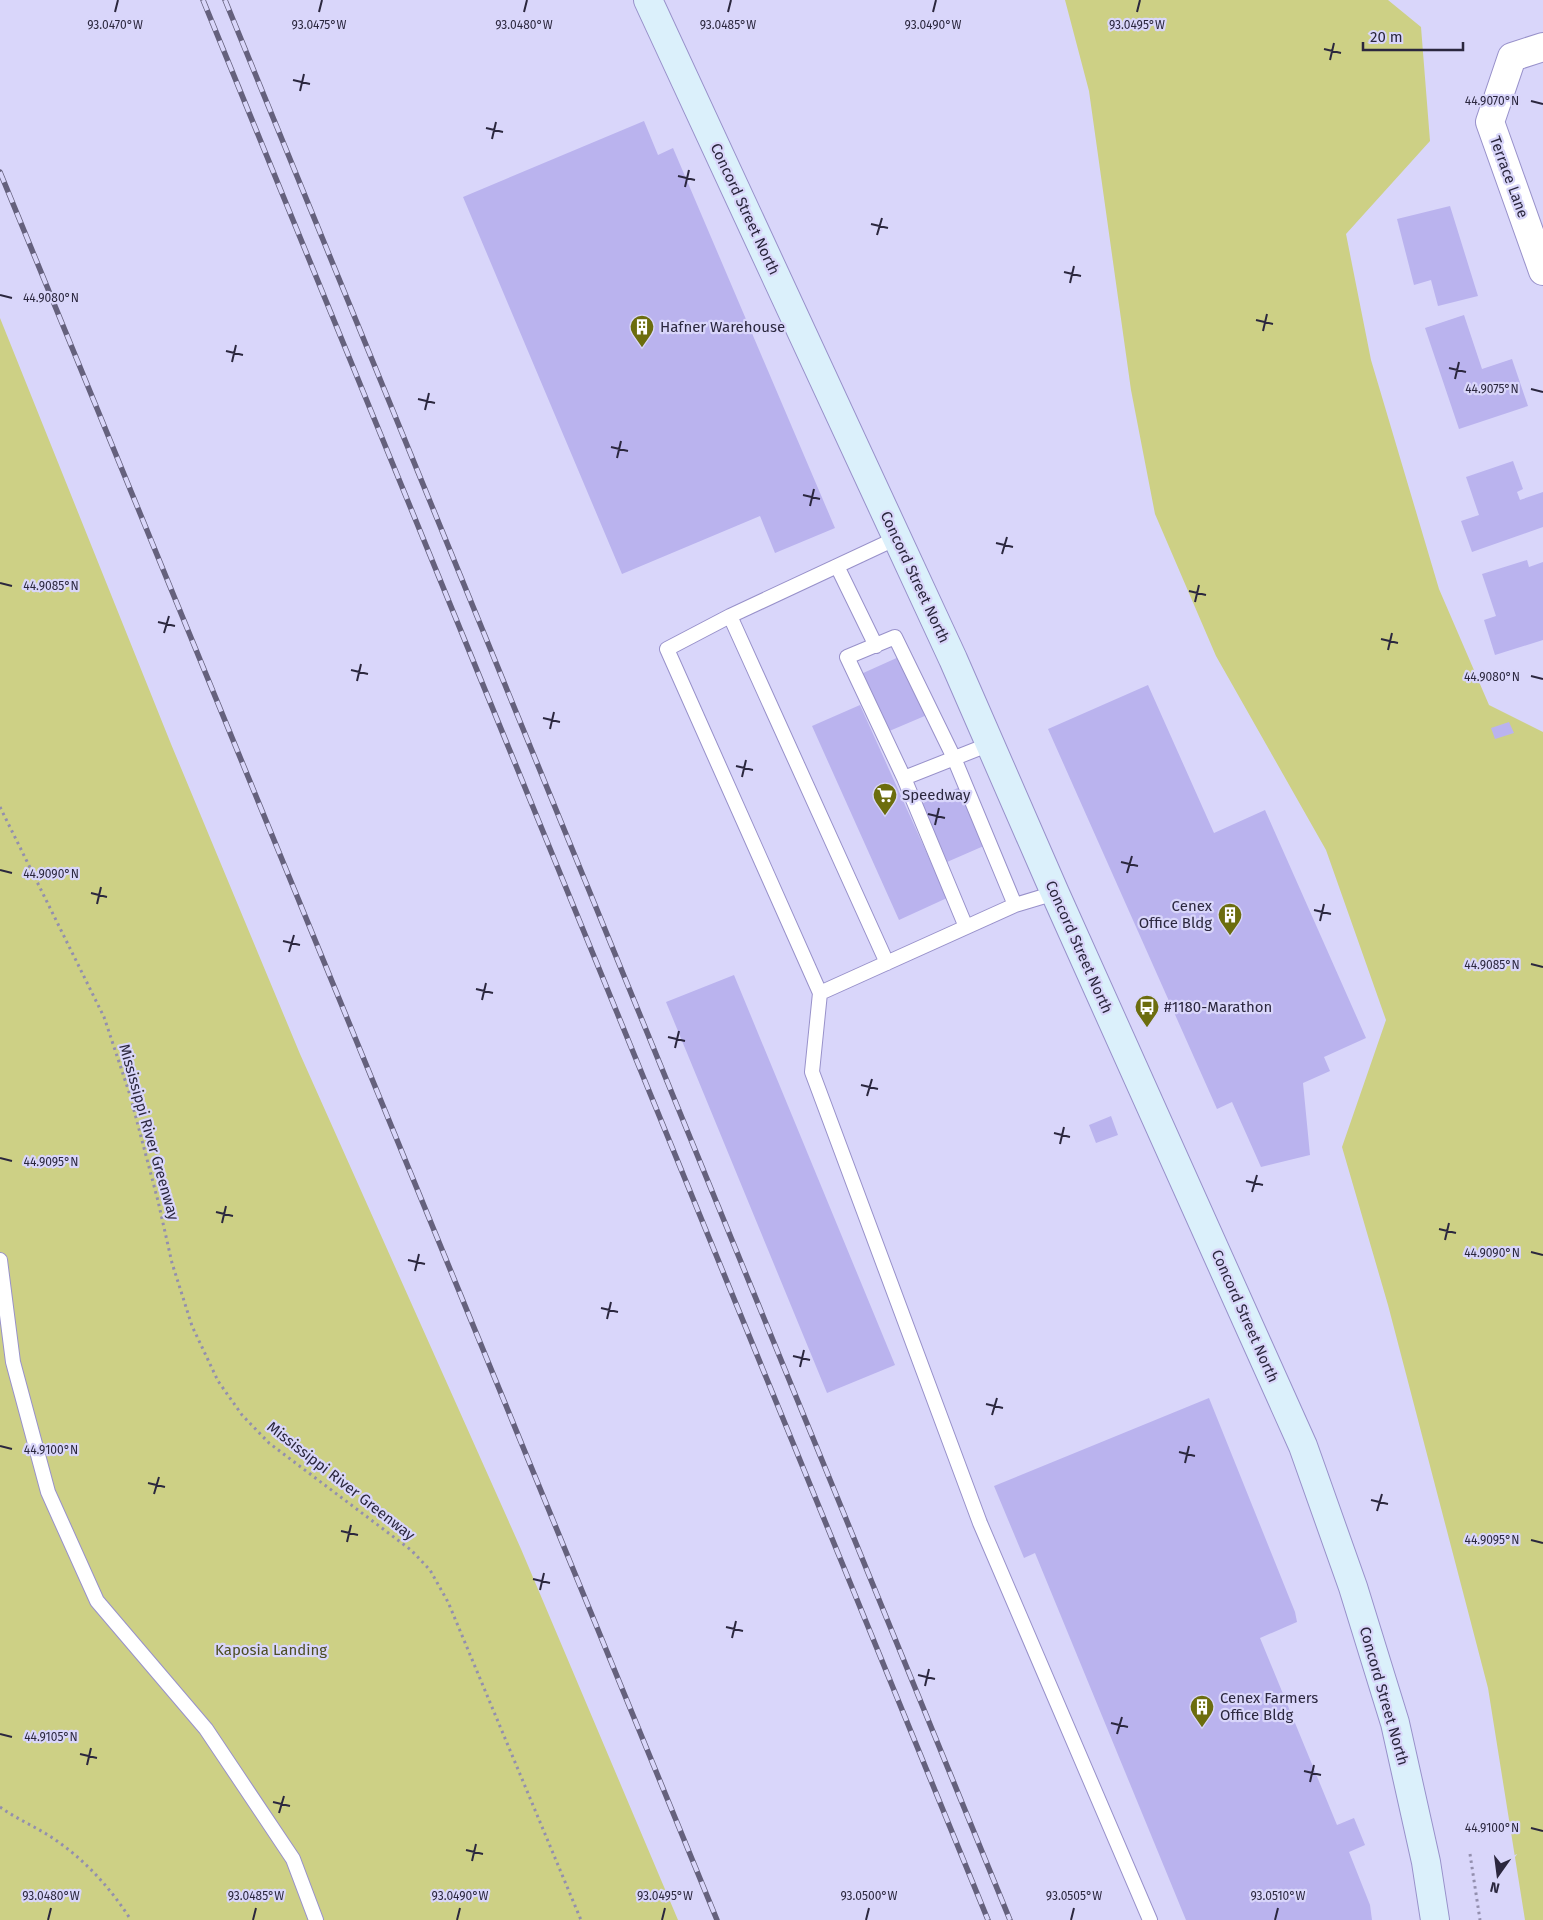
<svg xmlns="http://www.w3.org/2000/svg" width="1543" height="1920" font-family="'Fira Sans',sans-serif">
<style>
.green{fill:#cdd085}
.building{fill:#bab3ee}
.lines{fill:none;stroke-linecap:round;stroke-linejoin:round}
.lane-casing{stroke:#9891ca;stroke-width:16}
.street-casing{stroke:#9891ca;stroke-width:30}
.secondary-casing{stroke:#9891ca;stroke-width:30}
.path{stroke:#938fae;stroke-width:3;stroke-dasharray:2.5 4;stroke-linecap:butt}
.lane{stroke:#fff;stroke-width:14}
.street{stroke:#fff;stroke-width:28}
.secondary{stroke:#dbf0fb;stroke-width:28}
.rail-casing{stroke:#65617d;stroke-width:5.5}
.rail{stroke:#d9d6fa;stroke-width:4;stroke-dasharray:11;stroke-linecap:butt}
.ticks{fill:none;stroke:#2b273e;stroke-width:2}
.labels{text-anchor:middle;stroke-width:4.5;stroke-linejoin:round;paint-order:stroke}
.street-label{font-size:15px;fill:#2b273e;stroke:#d9d6fa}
.poi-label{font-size:15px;fill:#2b273e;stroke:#d9d6fa;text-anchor:start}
.park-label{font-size:15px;fill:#4d4e23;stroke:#d9d6fa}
.ticks-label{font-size:12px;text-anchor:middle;fill:#2b273e;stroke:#d9d6fa;stroke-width:4.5;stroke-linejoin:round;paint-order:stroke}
</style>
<rect width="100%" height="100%" fill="#d9d6fa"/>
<path class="green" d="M 1065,0 L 1388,0 L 1421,27 L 1430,141 L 1346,234 L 1371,360 L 1439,589 L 1489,705 L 1543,732 L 1543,1920 L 1525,1920 L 1488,1688 L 1388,1305 L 1342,1147 L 1386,1020 L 1326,850 L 1216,656 L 1155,514 L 1131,390 L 1089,91 Z
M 0,318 L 171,744 L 300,1054 L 521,1549 L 678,1920 L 0,1920 Z"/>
<path class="building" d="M 644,121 L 658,155 L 673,148 L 835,528 L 775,553 L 760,516 L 622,574 L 463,197 Z
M 1450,206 L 1478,296 L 1438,306 L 1431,280 L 1414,285 L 1397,219 Z
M 1464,315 L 1482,369 L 1512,359 L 1528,406 L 1459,429 L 1425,328 Z
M 1513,461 L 1523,489 L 1517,492 L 1520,500 L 1543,492 L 1543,527 L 1472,552 L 1461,521 L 1479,515 L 1466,477 Z
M 1527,560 L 1529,567 L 1543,562 L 1543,640 L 1495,655 L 1484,620 L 1496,616 L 1482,574 Z
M 901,656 L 927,715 L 887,732 L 861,674 Z
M 1148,685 L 1214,833 L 1265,810 L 1366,1038 L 1324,1057 L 1330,1071 L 1303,1083 L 1310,1155 L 1261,1167 L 1232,1102 L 1217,1109 L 1048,729 Z
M 860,705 L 947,898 L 899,920 L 812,726 Z
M 1509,722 L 1514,733 L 1495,739 L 1491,728 Z
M 960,787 L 986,845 L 947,862 L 921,804 Z
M 734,975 L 895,1365 L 827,1393 L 666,1002 Z
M 1111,1116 L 1118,1135 L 1096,1143 L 1089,1125 Z
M 1209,1398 L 1295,1612 L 1297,1622 L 1260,1638 L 1337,1825 L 1354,1818 L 1365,1845 L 1349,1852 L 1370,1905 L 1372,1920 L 1186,1920 L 1035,1553 L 1024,1558 L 994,1486 Z"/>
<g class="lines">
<defs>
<path id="lane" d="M 837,566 L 876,646
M 730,616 L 887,963
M 904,778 L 847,657 L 895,637 L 954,758 L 1015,905
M 1055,893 L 1015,905 L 820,993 L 812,1072 L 980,1523 L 1150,1920
M 966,927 L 904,778 L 990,744
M 820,993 L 667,649 L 730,616 L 897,538
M 0,1260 L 13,1362 L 48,1492 L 97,1601 L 206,1729 L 293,1859 L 316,1920"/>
<path id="street" d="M 1543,47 L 1512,57 L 1490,122 L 1543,271"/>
<path id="secondary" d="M 648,0 L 953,659 L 1055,893 L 1303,1446 L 1353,1587 L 1395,1723 L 1426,1862 L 1435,1920"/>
</defs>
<use href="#lane" class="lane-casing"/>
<use href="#street" class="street-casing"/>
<use href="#secondary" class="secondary-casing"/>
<path class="path" d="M 0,807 L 104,1017 L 130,1095 L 158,1201 L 172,1263 L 192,1326 L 218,1381 L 242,1415 L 269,1443 L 411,1550 L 430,1570 L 448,1602 L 581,1920
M 0,1807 C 18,1820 39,1828 57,1841 C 87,1862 111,1889 131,1920
M 1470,1854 L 1480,1920"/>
<use href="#lane" class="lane"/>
<use href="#street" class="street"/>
<use href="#secondary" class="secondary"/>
<defs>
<path id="rail" d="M 203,0 L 988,1920
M 225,0 L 1010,1920
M 0,172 L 717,1920"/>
</defs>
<use href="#rail" class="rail-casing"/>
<use href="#rail" class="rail"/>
</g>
<path class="ticks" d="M 115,12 L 118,0M 319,12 L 322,0M 524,12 L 527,0M 728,12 L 731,0M 933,12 L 936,0M 1137,12 L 1140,0M 1324,49 L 1341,53M 1330,60 L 1334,43M 293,80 L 310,84M 300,91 L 304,74M 1531,101 L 1543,104M 486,128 L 503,132M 492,139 L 496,122M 678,176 L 695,180M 685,187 L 689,170M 871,224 L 888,228M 877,235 L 882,218M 1064,272 L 1081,276M 1070,283 L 1074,266M 0,295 L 12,298M 1256,320 L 1273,324M 1263,331 L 1267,314M 226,351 L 243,355M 232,362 L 236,345M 1449,368 L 1466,372M 1455,379 L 1459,362M 1531,389 L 1543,392M 418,399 L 435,403M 425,410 L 429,393M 611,447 L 628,451M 617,458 L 621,441M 803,495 L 820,499M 810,506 L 814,489M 996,543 L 1013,547M 1002,554 L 1007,537M 0,583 L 12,586M 1189,591 L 1206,595M 1195,602 L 1199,585M 158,622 L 175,626M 164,633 L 169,616M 1381,639 L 1398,643M 1388,650 L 1392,633M 351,670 L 368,674M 1531,676 L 1543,679M 357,681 L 361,664M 543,718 L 560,722M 550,729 L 554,712M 736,766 L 753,770M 742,777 L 746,760M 928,814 L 945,818M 935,825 L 939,808M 1121,862 L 1138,866M 0,870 L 12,873M 1127,873 L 1132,856M 91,893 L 107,897M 97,904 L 101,887M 1314,910 L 1331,914M 1320,921 L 1324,904M 283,941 L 300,945M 289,952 L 294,935M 1531,964 L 1543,967M 476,989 L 493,993M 482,1000 L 486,983M 668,1037 L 685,1041M 675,1048 L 679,1031M 861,1085 L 878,1089M 867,1096 L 872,1079M 1054,1133 L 1070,1137M 1060,1144 L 1064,1127M 0,1158 L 12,1161M 1246,1181 L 1263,1185M 1252,1192 L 1257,1175M 216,1212 L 233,1216M 222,1223 L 226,1206M 1439,1229 L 1456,1233M 1445,1240 L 1449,1223M 1531,1252 L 1543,1255M 408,1260 L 425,1264M 415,1271 L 419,1254M 601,1308 L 618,1312M 607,1319 L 611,1302M 793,1356 L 810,1360M 800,1367 L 804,1350M 986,1404 L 1003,1408M 992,1415 L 997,1398M 0,1446 L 12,1449M 1179,1452 L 1195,1456M 1185,1463 L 1189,1446M 148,1483 L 165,1487M 154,1494 L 159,1477M 1371,1500 L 1388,1504M 1377,1511 L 1382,1494M 341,1531 L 358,1535M 1531,1540 L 1543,1543M 347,1542 L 351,1525M 533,1579 L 550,1583M 540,1590 L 544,1573M 726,1627 L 743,1631M 732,1638 L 736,1621M 918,1675 L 935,1679M 925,1686 L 929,1669M 1111,1723 L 1128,1727M 0,1734 L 12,1737M 1117,1734 L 1122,1717M 80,1754 L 97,1758M 87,1765 L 91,1748M 1304,1771 L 1321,1775M 1310,1782 L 1314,1765M 273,1802 L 290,1806M 279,1813 L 284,1796M 1531,1828 L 1543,1831M 466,1850 L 483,1854M 472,1861 L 476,1844M 48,1920 L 51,1908M 253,1920 L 256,1908M 457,1920 L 460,1908M 662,1920 L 665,1908M 866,1920 L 869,1908M 1071,1920 L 1074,1908M 1275,1920 L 1278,1908"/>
<defs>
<symbol id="building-pin" viewBox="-11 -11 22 30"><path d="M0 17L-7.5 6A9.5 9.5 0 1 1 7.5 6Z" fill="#6c6d0e" stroke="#d9d6fa"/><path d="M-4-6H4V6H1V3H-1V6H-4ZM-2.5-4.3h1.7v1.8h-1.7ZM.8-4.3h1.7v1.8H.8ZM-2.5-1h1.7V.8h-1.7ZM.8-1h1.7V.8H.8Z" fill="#fff"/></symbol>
<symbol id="supermarket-pin" viewBox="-11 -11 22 30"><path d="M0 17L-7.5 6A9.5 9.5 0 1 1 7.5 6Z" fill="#6c6d0e" stroke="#d9d6fa"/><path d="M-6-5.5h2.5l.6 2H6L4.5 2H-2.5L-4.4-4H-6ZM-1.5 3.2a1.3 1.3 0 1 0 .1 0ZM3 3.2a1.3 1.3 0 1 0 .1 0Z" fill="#fff"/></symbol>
<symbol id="bus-pin" viewBox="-11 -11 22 30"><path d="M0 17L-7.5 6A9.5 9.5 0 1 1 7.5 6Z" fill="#6c6d0e" stroke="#d9d6fa"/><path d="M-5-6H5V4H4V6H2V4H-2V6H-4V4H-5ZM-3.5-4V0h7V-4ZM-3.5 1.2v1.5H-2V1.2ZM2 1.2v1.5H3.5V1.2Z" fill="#fff"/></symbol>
</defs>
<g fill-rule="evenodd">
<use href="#building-pin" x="628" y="313" width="28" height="38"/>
<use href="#supermarket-pin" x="871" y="781" width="28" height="38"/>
<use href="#building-pin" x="1216" y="901" width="28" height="38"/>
<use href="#bus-pin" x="1133" y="993" width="28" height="38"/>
<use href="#building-pin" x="1188" y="1693" width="28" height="38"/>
</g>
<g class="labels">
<g class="street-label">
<text transform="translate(1509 177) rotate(70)" y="5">Terrace Lane</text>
<text transform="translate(745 209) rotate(65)" y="5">Concord Street North</text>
<text transform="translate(915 577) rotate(65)" y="5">Concord Street North</text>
<text transform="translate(1079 947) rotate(66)" y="5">Concord Street North</text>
<text transform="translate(149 1132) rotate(74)" y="5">Mississippi River Greenway</text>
<text transform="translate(1245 1316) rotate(66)" y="5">Concord Street North</text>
<text transform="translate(341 1481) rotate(38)" y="5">Mississippi River Greenway</text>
<text transform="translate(1384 1696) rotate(74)" y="5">Concord Street North</text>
</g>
<g class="poi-label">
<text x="660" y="332">Hafner Warehouse</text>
<text x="902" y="800">Speedway</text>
<text x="1212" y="911" text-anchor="end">Cenex<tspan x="1212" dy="17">Office Bldg</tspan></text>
<text x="1164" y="1012">#1180-Marathon</text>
<text x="1220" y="1703">Cenex Farmers<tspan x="1220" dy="17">Office Bldg</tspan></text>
</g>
<g class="park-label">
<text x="271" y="1655">Kaposia Landing</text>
</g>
</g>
<g class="ticks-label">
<text x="319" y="29">93.0475°W</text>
<text x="115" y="29">93.0470°W</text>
<text x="524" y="29">93.0480°W</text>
<text x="728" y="29">93.0485°W</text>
<text x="933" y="29">93.0490°W</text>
<text x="1137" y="29">93.0495°W</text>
<text x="1492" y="105">44.9070°N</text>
<text x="51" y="302">44.9080°N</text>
<text x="1492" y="393">44.9075°N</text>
<text x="51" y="590">44.9085°N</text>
<text x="1492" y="681">44.9080°N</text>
<text x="51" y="878">44.9090°N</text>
<text x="1492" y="969">44.9085°N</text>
<text x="51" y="1166">44.9095°N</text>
<text x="1492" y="1257">44.9090°N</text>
<text x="51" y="1454">44.9100°N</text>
<text x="1492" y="1544">44.9095°N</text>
<text x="51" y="1741">44.9105°N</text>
<text x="1492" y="1832">44.9100°N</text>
<text x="51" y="1900">93.0480°W</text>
<text x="256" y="1900">93.0485°W</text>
<text x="460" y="1900">93.0490°W</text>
<text x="665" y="1900">93.0495°W</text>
<text x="869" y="1900">93.0500°W</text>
<text x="1074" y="1900">93.0505°W</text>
<text x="1278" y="1900">93.0510°W</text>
</g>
<g transform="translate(1498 1875) rotate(194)" stroke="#d9d6fa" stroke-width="4" paint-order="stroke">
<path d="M0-4L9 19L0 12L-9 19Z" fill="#2b273e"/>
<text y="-8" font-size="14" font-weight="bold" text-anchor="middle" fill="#2b273e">N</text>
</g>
<path d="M1363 42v8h100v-8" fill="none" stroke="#2b273e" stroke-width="2.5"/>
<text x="1370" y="42" font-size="15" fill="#2b273e" stroke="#d9d6fa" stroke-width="4" paint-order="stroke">20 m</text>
</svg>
